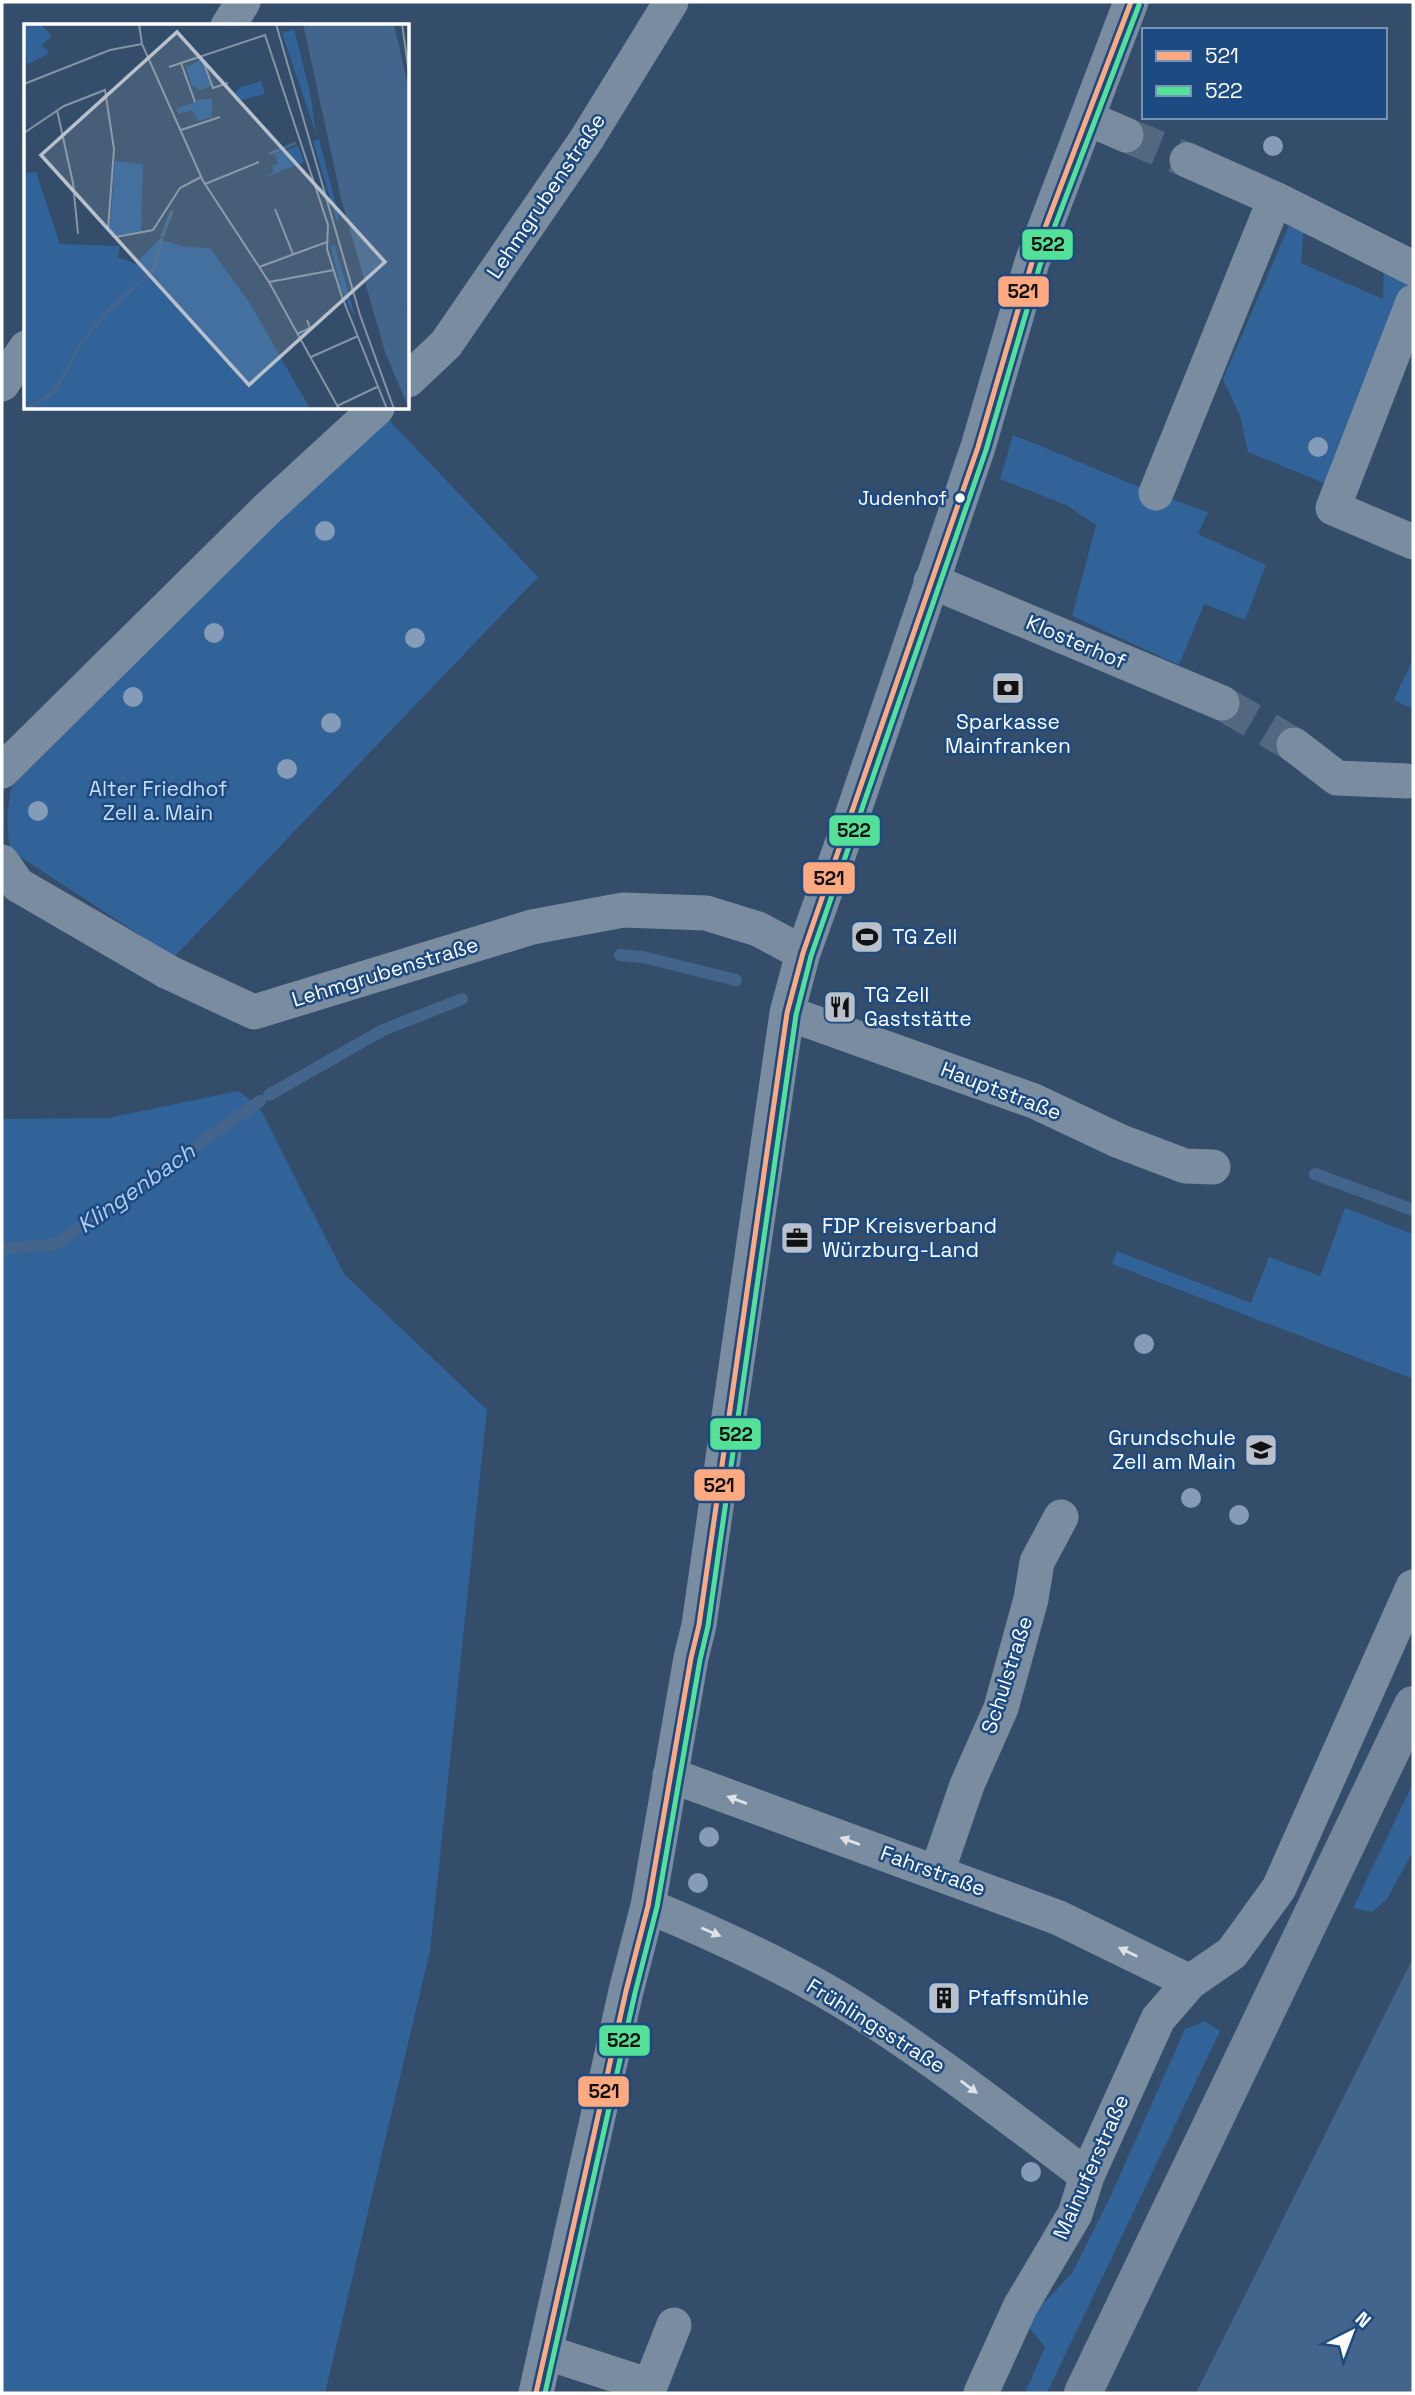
<svg xmlns="http://www.w3.org/2000/svg" width="1415" height="2395" font-family="'Space Grotesk',sans-serif">
<style>
.green{fill:#316298}
.water{fill:#43648b}
.lines{fill:none;stroke-linecap:round;stroke-linejoin:round}
.stream{stroke:#43648b;stroke-width:12}
.minor-tunnel{stroke:#526880;stroke-width:35;stroke-dasharray:35 18;stroke-linecap:butt}
.minor{stroke:#7a8ca0;stroke-width:35}
.secondary{stroke:#75879d;stroke-width:38}
.bus-1-casing{stroke:#1d4b81;stroke-width:10}
.bus-2-casing{stroke:#1d4b81;stroke-width:10}
.bus-1{stroke:#ffa980;stroke-width:5}
.bus-2{stroke:#53e098;stroke-width:5}
.tree{fill:#849cb8}
.oneway{fill:#dee2e7}
.bus-dot{fill:#fff;stroke:#1d4b81;stroke-width:2.5}
.labels{text-anchor:middle;stroke-width:5;stroke-linejoin:round;paint-order:stroke}
.bus-label{font-size:19px;fill:#fff;stroke:#1d4b81;text-anchor:end}
.street-label{font-size:21px;fill:#fff;stroke:#1d4b81}
.poi-label{font-size:21px;fill:#fff;stroke:#1d4b81;text-anchor:start}
.park-label{font-size:21px;fill:#c6ddf7;stroke:#1d4b81}
.water-label{font-size:23px;font-style:italic;fill:#adcdf1;stroke:#1d4b81}
.inset-river{fill:none;stroke:#43648b;stroke-width:3.5}
.inset-road{fill:none;stroke:#8594a6;stroke-width:2}
.view{fill:#b8c1cb;fill-opacity:0.15;stroke:#b8c1cb;stroke-width:3.5}
.inset-edge{fill:none;stroke:#fff;stroke-width:3.5}
.line-badge{stroke:#1d4b81;stroke-width:2.5}
.pale-badge-label{font-size:19px;text-anchor:middle;font-weight:bold;fill:#111}
</style>
<rect width="100%" height="100%" fill="#344d6a"/>
<path class="green" d="M 1291,221 L 1304,226 L 1301,263 L 1383,299 L 1384,263 L 1413,279 L 1326,484 L 1248,452 L 1240,416 L 1223,379 Z
M 388,419 L 538,577 L 174,957 L 11,851 C 4,823 8,788 21,763 Z
M 1013,435 C 1078,460 1141,490 1208,512 L 1198,534 L 1266,565 L 1245,620 L 1204,604 L 1179,665 L 1072,616 L 1096,525 L 1066,505 L 1000,479 Z
M 1413,658 L 1413,709 L 1394,700 Z
M 238,1091 L 259,1106 L 344,1274 L 487,1410 L 430,1951 L 325,2393 L 2,2393 L 2,1119 L 108,1118 Z
M 1345,1208 L 1413,1234 L 1413,1379 L 1112,1264 L 1117,1251 L 1251,1303 L 1269,1257 L 1320,1276 Z
M 1413,1783 L 1413,1851 L 1387,1899 L 1372,1912 L 1353,1908 Z
M 1205,2021 L 1220,2031 L 1047,2393 L 1025,2393 L 1045,2347 L 1025,2323 L 1072,2273 L 1111,2195 L 1185,2029 Z"/>
<path class="water" d="M 1413,1958 L 1413,2393 L 1196,2393 Z"/>
<g class="lines">
<path class="stream" d="M 620,955 L 643,957 L 736,980
M 269,1095 L 383,1030 L 462,999
M 1315,1174 L 1413,1210
M 2,1249 L 56,1244 L 260,1101"/>
<path class="minor-tunnel" d="M 1126,135 L 1187,160
M 1222,703 L 1294,745"/>
<path class="minor" d="M 228,26 L 243,2
M 1087,118 L 1126,135
M 1187,160 L 1275,199 L 1413,268
M 1413,302 L 1333,508 L 1413,542
M 408,380 L 446,344 L 586,140 L 671,2
M 2,384 L 26,348
M 1156,493 L 1275,199
M 931,581 L 1222,703
M 1294,745 L 1337,778 L 1407,781
M 2,771 L 266,510 L 377,408
M 2,862 L 18,885 L 44,900 L 168,972 L 254,1012 L 532,927 L 623,910 L 706,913 L 758,929 L 803,953
M 787,1013 L 1034,1101 L 1119,1141 L 1185,1166 L 1213,1167
M 670,1775 L 1059,1918 L 1190,1982
M 937,1872 L 967,1785 L 1001,1708 L 1031,1599 L 1037,1562 L 1061,1517
M 648,1906 C 720,1936 797,1971 862,2013 C 940,2063 1013,2120 1087,2176
M 545,2352 L 650,2386 L 674,2325
M 536,2393 L 626,1991 L 648,1906 L 691,1658 L 699,1625 L 787,1013 L 803,953 L 850,822 L 978,447 L 1032,262 L 1131,2
M 981,2393 L 1020,2307 L 1075,2214 L 1087,2176 L 1158,2019 L 1190,1982 L 1232,1953 L 1279,1888 L 1413,1587"/>
<path class="secondary" d="M 1083,2393 L 1413,1705"/>
<defs>
<path id="bus-1" d="M 536,2393 L 626,1991 L 648,1906 L 691,1658 L 699,1625 L 787,1013 L 803,953 L 978,447 L 1032,262 L 1131,2"/>
<path id="bus-2" d="M 545,2393 L 635,1993 L 657,1907 L 700,1660 L 708,1626 L 796,1015 L 811,956 L 986,450 L 1040,265 L 1139,5"/>
</defs>
<use href="#bus-1" class="bus-1-casing"/>
<use href="#bus-2" class="bus-2-casing"/>
<use href="#bus-1" class="bus-1"/>
<use href="#bus-2" class="bus-2"/>
</g>
<g class="tree">
<circle cx="1273" cy="146" r="10"/>
<circle cx="1318" cy="447" r="10"/>
<circle cx="325" cy="531" r="10"/>
<circle cx="214" cy="633" r="10"/>
<circle cx="415" cy="638" r="10"/>
<circle cx="133" cy="697" r="10"/>
<circle cx="331" cy="723" r="10"/>
<circle cx="287" cy="769" r="10"/>
<circle cx="38" cy="811" r="10"/>
<circle cx="1144" cy="1344" r="10"/>
<circle cx="1191" cy="1498" r="10"/>
<circle cx="1239" cy="1515" r="10"/>
<circle cx="709" cy="1837" r="10"/>
<circle cx="698" cy="1883" r="10"/>
<circle cx="1031" cy="2172" r="10"/>
</g>
<defs><path id="oneway-solid" d="M-6-.8H1V-3.2L6.5 0L1 3.2V.8H-6Z" transform="scale(1.75)"/></defs>
<g class="oneway">
<use href="#oneway-solid" transform="translate(737 1800) rotate(-160)"/>
<use href="#oneway-solid" transform="translate(850 1841) rotate(-160)"/>
<use href="#oneway-solid" transform="translate(711 1932) rotate(23)"/>
<use href="#oneway-solid" transform="translate(1128 1952) rotate(-154)"/>
<use href="#oneway-solid" transform="translate(969 2087) rotate(37)"/>
</g>
<defs>
<symbol id="bank-square" viewBox="-11 -11 22 22"><rect x="-9" y="-9" width="18" height="18" rx="4" fill="#b8c1cb" stroke="#1d4b81"/><path d="M-6-4H6V4H-6ZM0-2.3a2.3 2.3 0 1 0 0 4.6a2.3 2.3 0 1 0 0-4.6Z" fill="#111"/></symbol>
<symbol id="stadium-square" viewBox="-11 -11 22 22"><rect x="-9" y="-9" width="18" height="18" rx="4" fill="#b8c1cb" stroke="#1d4b81"/><path d="M0-5a6.5 5 0 1 0 0 10a6.5 5 0 1 0 0-10ZM-3.5-1.8h7v3.6h-7Z" fill="#111"/></symbol>
<symbol id="restaurant-square" viewBox="-11 -11 22 22"><rect x="-9" y="-9" width="18" height="18" rx="4" fill="#b8c1cb" stroke="#1d4b81"/><path d="M-5-6h1v4h1v-4h1v4h1v-4h1v5L-1.5 .5V6h-2V.5L-5-1ZM5-6V6H3V1.5H1.5Q1.5-4 5-6Z" fill="#111"/></symbol>
<symbol id="office-square" viewBox="-11 -11 22 22"><rect x="-9" y="-9" width="18" height="18" rx="4" fill="#b8c1cb" stroke="#1d4b81"/><path d="M-6-3h4V-5.5h4V-3h4V5H-6ZM-1-4.5V-3h2v-1.5ZM-6 0V1H6V0Z" fill="#111"/></symbol>
<symbol id="school-square" viewBox="-11 -11 22 22"><rect x="-9" y="-9" width="18" height="18" rx="4" fill="#b8c1cb" stroke="#1d4b81"/><path d="M0-5L7-2L0 1L-7-2ZM-4 1L0 2.5L4 1V4Q0 6-4 4Z" fill="#111"/></symbol>
<symbol id="building-square" viewBox="-11 -11 22 22"><rect x="-9" y="-9" width="18" height="18" rx="4" fill="#b8c1cb" stroke="#1d4b81"/><path d="M-4-6H4V6H1V3H-1V6H-4ZM-2.5-4.3h1.7v1.8h-1.7ZM.8-4.3h1.7v1.8H.8ZM-2.5-1h1.7V.8h-1.7ZM.8-1h1.7V.8H.8Z" fill="#111"/></symbol>
</defs>
<g fill-rule="evenodd">
<use href="#bank-square" x="989" y="669" width="38" height="38"/>
<use href="#stadium-square" x="848" y="918" width="38" height="38"/>
<use href="#restaurant-square" x="821" y="988" width="38" height="38"/>
<use href="#office-square" x="778" y="1219" width="38" height="38"/>
<use href="#school-square" x="1242" y="1431" width="38" height="38"/>
<use href="#building-square" x="925" y="1979" width="38" height="38"/>
</g>
<circle class="bus-dot" cx="960" cy="498" r="6"/>
<g class="labels">
<g class="bus-label">
<text x="947" y="505">Judenhof</text>
</g>
<g class="street-label">
<text transform="translate(546 196) rotate(-56)" y="7">Lehmgrubenstraße</text>
<text transform="translate(1076 642) rotate(23)" y="7">Klosterhof</text>
<text transform="translate(385 972) rotate(-17)" y="7">Lehmgrubenstraße</text>
<text transform="translate(1001 1091) rotate(21)" y="7">Hauptstraße</text>
<text transform="translate(1007 1675) rotate(-72)" y="7">Schulstraße</text>
<text transform="translate(933 1871) rotate(20)" y="7">Fahrstraße</text>
<text transform="translate(876 2026) rotate(32)" y="7">Frühlingsstraße</text>
<text transform="translate(1091 2167) rotate(-66)" y="7">Mainuferstraße</text>
</g>
<g class="poi-label">
<text x="1008" y="729" text-anchor="middle">Sparkasse<tspan x="1008" dy="24">Mainfranken</tspan></text>
<text x="892" y="944">TG Zell</text>
<text x="864" y="1002">TG Zell<tspan x="864" dy="24">Gaststätte</tspan></text>
<text x="822" y="1233">FDP Kreisverband<tspan x="822" dy="24">Würzburg-Land</tspan></text>
<text x="1236" y="1445" text-anchor="end">Grundschule<tspan x="1236" dy="24">Zell am Main</tspan></text>
<text x="968" y="2005">Pfaffsmühle</text>
</g>
<g class="park-label">
<text x="158" y="796">Alter Friedhof<tspan x="158" dy="24">Zell a. Main</tspan></text>
</g>
<g class="water-label">
<text transform="translate(136 1188) rotate(-35)" y="8">Klingenbach</text>
</g>
</g>
<g transform="translate(24 24)">
<rect width="385" height="385" fill="#344d6a"/>
<path d="M 0,0 L 17,0 L 28,12 L 18,21 L 25,29 L 3,41 ZM 270,5 L 286,68 L 292,110 L 258,9 ZM 177,35 L 187,62 L 176,66 L 168,61 L 161,40 L 165,43 ZM 237,57 L 241,70 L 212,77 L 210,70 L 215,64 ZM 178,75 L 188,75 L 188,93 L 174,97 L 168,86 L 155,90 L 152,85 ZM 295,115 L 315,193 L 313,197 L 289,117 ZM 274,122 L 280,138 L 234,156 L 250,148 L 248,142 L 254,139 L 251,130 ZM 91,137 L 119,140 L 117,208 L 92,212 L 86,205 ZM 12,148 L 36,220 L 96,222 L 94,233 L 112,240 L 135,215 L 161,223 L 186,224 L 227,281 L 286,385 L 0,385 L 0,149 ZM 310,220 L 331,291 L 330,292 L 317,265 L 307,223 Z" fill="#316298"/>
<path d="M 279,0 L 370,0 L 385,66 L 385,385 L 361,328 L 318,178 Z" fill="#43648b"/>
<path class="inset-river" d="M 319,0 L 340,106 L 314,151 L 354,183 L 385,301M 245,130 L 272,119M 138,213 L 148,187M 4,385 L 30,368 L 58,318 L 82,289 L 130,245 L 138,214"/>
<path class="inset-road" d="M 115,0 L 118,20 L 179,157 L 245,258 L 315,385M 252,0 L 336,291 L 370,385M 378,0 L 385,49M 178,34 L 189,64 L 204,59M 157,39 L 171,78M 145,43 L 241,11 L 304,201 L 303,225 L 318,273 L 363,385M 0,60 L 86,26 L 118,20M 33,86 L 49,159 L 54,210M 157,106 L 196,93M 0,109 L 40,82 L 81,66 L 90,125 L 84,206 L 92,213 L 129,206 L 156,164 L 177,153M 181,160 L 235,138M 251,185 L 269,230M 235,243 L 303,218M 245,258 L 310,246M 273,310 L 286,304 L 283,296M 287,333 L 334,312M 313,382 L 353,363"/>
<path class="view" d="M 153,8 L 361,238 L 225,361 L 17,131 Z"/>
<rect width="385" height="385" class="inset-edge"/>
</g>
<g class="line-badge">
<rect x="1021" y="228" width="53" height="33" rx="7" fill="#53e098"/>
<rect x="997" y="275" width="53" height="33" rx="7" fill="#ffa980"/>
<rect x="828" y="814" width="53" height="33" rx="7" fill="#53e098"/>
<rect x="802" y="861" width="54" height="34" rx="7" fill="#ffa980"/>
<rect x="709" y="1417" width="53" height="34" rx="7" fill="#53e098"/>
<rect x="693" y="1468" width="53" height="34" rx="7" fill="#ffa980"/>
<rect x="598" y="2024" width="53" height="33" rx="7" fill="#53e098"/>
<rect x="577" y="2075" width="53" height="33" rx="7" fill="#ffa980"/>
</g>
<g class="pale-badge-label">
<text x="1048" y="251">522</text>
<text x="1023" y="298">521</text>
<text x="854" y="837">522</text>
<text x="829" y="885">521</text>
<text x="736" y="1441">522</text>
<text x="719" y="1492">521</text>
<text x="624" y="2047">522</text>
<text x="604" y="2098">521</text>
</g>
<rect width="1415" height="2395" fill="none" stroke="#ffffff" stroke-width="7"/>
<rect x="1142" y="28" width="245" height="91" fill="#1d4b81" stroke="#7793b3" stroke-width="2"/>
<rect x="1156" y="51" width="35" height="10" fill="#ffa980" stroke="#7793b3" stroke-width="2"/>
<text x="1205" y="63" font-size="21" fill="#ffffff">521</text>
<rect x="1156" y="86" width="35" height="10" fill="#53e098" stroke="#7793b3" stroke-width="2"/>
<text x="1205" y="98" font-size="21" fill="#ffffff">522</text>
<g transform="translate(1352 2332) rotate(42)" stroke="#1d4b81" stroke-width="5" paint-order="stroke">
<path d="M0-5L12 26L0 18L-12 26Z" fill="#ffffff"/>
<text y="-10" font-size="19" font-weight="bold" text-anchor="middle" fill="#ffffff">N</text>
</g>
</svg>
